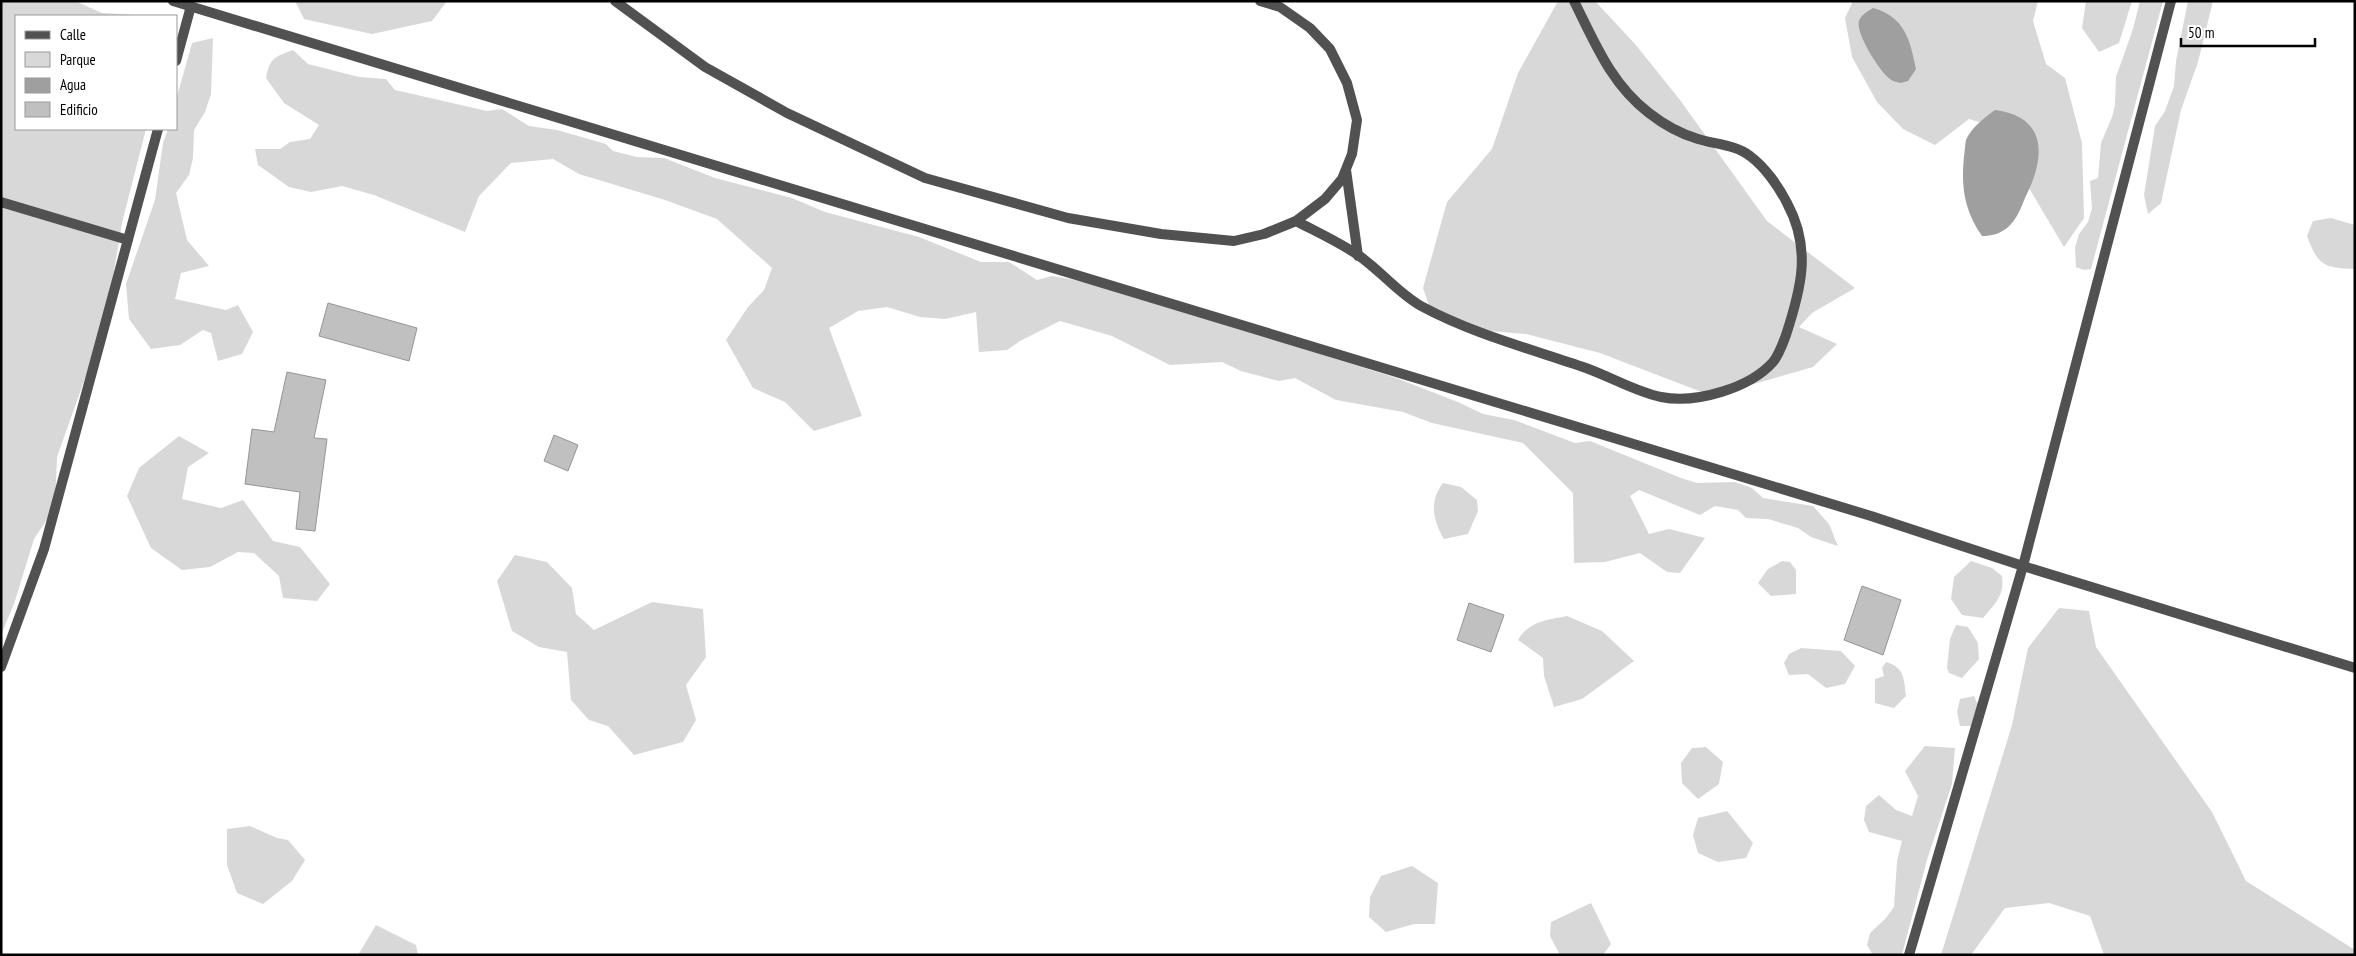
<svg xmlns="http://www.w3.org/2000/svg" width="2356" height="956" font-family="'PT Sans Narrow',sans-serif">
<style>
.green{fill:#d8d8d8}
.water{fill:#9f9f9f}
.building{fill:#c0c0c0;stroke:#959595}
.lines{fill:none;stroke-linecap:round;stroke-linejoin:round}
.minor{stroke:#515151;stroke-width:10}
.tertiary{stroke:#515151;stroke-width:10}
</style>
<rect width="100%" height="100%" fill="#fff"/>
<path class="green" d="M 1,1 L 75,1 L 102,13 L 154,16 L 16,16 L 16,129 L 146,129 L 122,223 L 106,319 L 57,457 L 55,507 L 34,539 L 14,604 L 1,635 Z
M 295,1 L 447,1 L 432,21 L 372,34 L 304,19 Z
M 1558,1 L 1595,1 L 1635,44 L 1680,100 L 1767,221 L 1855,288 L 1812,313 L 1799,327 L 1837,344 L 1813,367 L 1712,396 L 1600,353 L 1526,334 L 1478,330 L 1432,314 L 1423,288 L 1447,202 L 1492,149 L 1518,73 Z
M 1853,1 L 2038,1 L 2033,21 L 2046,64 L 2065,78 L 2082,143 L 2084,218 L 2064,247 L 1992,126 L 1969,119 L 1935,145 L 1903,129 L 1877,102 L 1852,57 L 1845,18 Z
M 2086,1 L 2132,1 L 2119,43 L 2099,52 L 2082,28 Z
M 2140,1 L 2163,1 L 2091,269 L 2084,270 L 2076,267 L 2075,248 L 2079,234 L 2088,222 L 2092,208 L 2090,181 L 2098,178 L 2101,143 L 2112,117 L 2115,105 L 2116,77 L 2133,29 Z
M 2188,1 L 2213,1 L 2198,62 L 2181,110 L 2161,203 L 2148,214 L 2144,195 L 2155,126 L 2165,111 L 2174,86 L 2176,61 Z
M 213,38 L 211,94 L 205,112 L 194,130 L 193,158 L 189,175 L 176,193 L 187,240 L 209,266 L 181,273 L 175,299 L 226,310 L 238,305 L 253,332 L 242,354 L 218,361 L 211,333 L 203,330 L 180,345 L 151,349 L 129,319 L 126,284 L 155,200 L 163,143 L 168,129 L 176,129 L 176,100 L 192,43 Z
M 293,50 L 308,64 L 359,77 L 386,79 L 395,90 L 487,111 L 502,109 L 529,126 L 557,130 L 606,144 L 613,151 L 637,157 L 664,158 L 715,178 L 792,198 L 825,212 L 919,237 L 981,262 L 1009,262 L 1037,280 L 1052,276 L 1070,279 L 1161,300 L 1241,329 L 1396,378 L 1458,402 L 1483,414 L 1514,420 L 1575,443 L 1590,441 L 1681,478 L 1697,483 L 1735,482 L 1752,488 L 1763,498 L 1813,506 L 1829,524 L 1838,546 L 1811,537 L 1798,528 L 1768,519 L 1746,518 L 1738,510 L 1715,506 L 1700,515 L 1639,490 L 1630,496 L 1649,534 L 1669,529 L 1705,538 L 1680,573 L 1667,572 L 1640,553 L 1605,562 L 1574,563 L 1573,493 L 1523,443 L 1432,423 L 1403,412 L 1336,400 L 1295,378 L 1279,381 L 1241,371 L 1222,362 L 1170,365 L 1112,336 L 1060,321 L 1020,341 L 1007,350 L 979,352 L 976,312 L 945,319 L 920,317 L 887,307 L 858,311 L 829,328 L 862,416 L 814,431 L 785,402 L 753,388 L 726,340 L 748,307 L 764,290 L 772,268 L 717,219 L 665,200 L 579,174 L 553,159 L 511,163 L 479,196 L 465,232 L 374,195 L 342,186 L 311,192 L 289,187 L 258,165 L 255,149 L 280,149 L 290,142 L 310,139 L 319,125 L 284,103 L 266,78 C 270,57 275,57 293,50 Z
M 2331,218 L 2355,225 L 2355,269 C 2323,268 2318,265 2307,236 L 2313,221 Z
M 179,436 L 209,453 L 188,467 L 182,499 L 221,508 L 243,500 L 273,541 L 300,547 L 330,584 L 317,601 L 283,598 L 279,576 L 254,553 L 238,552 L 210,567 L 182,570 L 151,548 L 127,496 L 139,468 Z
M 1443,483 L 1461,487 L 1477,500 L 1478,511 L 1468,534 L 1444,539 C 1433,521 1429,501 1443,483 Z
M 515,555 L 547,562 L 572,588 L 576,614 L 594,630 L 652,602 L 703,609 L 706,657 L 686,685 L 696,720 L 683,742 L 634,755 L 608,726 L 589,720 L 571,700 L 567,652 L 539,647 L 512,631 L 497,581 Z
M 1782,561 L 1790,562 L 1796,570 L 1796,594 L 1771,596 L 1758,583 L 1768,569 Z
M 1971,561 L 1992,568 L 2002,576 C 2005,595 1995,604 1983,618 L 1962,615 L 1951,599 L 1954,577 Z
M 2059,608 L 2089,611 L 2096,647 L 2212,812 L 2246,881 L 2355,950 L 2355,955 L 2104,955 L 2090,916 L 2049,903 L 2005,908 L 1971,955 L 1941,955 L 2012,725 L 2028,648 Z
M 1567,616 L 1602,631 L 1634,661 L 1582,699 L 1554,707 L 1544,676 L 1543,658 L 1518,640 C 1529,621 1547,620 1567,616 Z
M 1956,625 L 1968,627 L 1978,643 L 1979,659 L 1962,678 L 1949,673 L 1947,668 L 1950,639 Z
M 1801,648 L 1841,651 L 1855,666 L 1845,684 L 1826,688 L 1808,674 L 1789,675 L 1784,663 L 1789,654 Z
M 1886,662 C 1904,667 1904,678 1906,696 L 1894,708 L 1875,703 L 1875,679 L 1884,676 L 1882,668 Z
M 1974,696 L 1984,718 L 1976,726 L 1960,726 L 1957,712 L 1960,699 Z
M 1925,746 L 1955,748 L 1952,784 L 1927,860 L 1903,951 L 1901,955 L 1873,955 L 1867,945 L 1870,933 L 1885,919 L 1894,907 L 1897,861 L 1902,841 L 1869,832 L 1864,820 L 1866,806 L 1879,795 L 1896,810 L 1912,816 L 1918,796 L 1905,771 Z
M 1706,747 L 1723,762 L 1719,784 L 1698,799 L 1682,783 L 1681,763 L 1692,748 Z
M 1727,811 L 1753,843 L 1746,858 L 1718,862 L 1698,853 L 1693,835 L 1698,818 Z
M 250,826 L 277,838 L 288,840 L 305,860 L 292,881 L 263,904 L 237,893 L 227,865 L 227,829 Z
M 1412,866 L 1438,883 L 1435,924 L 1414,924 L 1386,932 L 1369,917 L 1370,897 L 1381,876 Z
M 1591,903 L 1611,944 L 1603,955 L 1560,955 L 1550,936 L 1551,922 Z
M 376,925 L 416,945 L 418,955 L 358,955 Z"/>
<path class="water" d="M 1873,8 C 1905,17 1910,40 1916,69 L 1908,81 L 1901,83 C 1898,82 1893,82 1890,79 C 1880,72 1855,33 1859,21 C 1861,15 1868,11 1873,8 Z
M 1995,110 C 2049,117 2045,159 2025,198 C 2021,208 2016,221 2007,228 C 1999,234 1992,236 1982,236 C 1964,210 1961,187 1964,156 C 1965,151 1965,144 1966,140 C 1971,128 1985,117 1995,110 Z"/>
<path class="building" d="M 328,303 L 417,328 L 409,361 L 319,336 Z
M 287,372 L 326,380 L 314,438 L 327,439 L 315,531 L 296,529 L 300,492 L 245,484 L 252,429 L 274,432 Z
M 554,435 L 578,445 L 568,471 L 544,461 Z
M 1862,586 L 1901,600 L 1883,655 L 1844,640 Z
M 1469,603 L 1504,615 L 1491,652 L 1457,640 Z"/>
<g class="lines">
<path class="minor" d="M 615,1 L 705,67 L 787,113 L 925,178 L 1068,218 L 1161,234 L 1234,241 L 1264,234 L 1296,221 L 1325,199 L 1342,179 L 1352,154 L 1357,120 L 1347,83 L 1330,49 L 1310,28 L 1280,7 L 1260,1
M 2171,1 L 2023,566 L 2355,668
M 176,61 L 191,6
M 1346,170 L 1358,256
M 1,202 L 128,240
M 1296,221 C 1317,232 1339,242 1358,255 C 1380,270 1398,293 1421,306 C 1473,334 1531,349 1586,368 C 1611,377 1636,392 1661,397 C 1696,404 1750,388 1773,362 C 1779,355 1783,343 1786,335 C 1801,289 1812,249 1787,203 C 1779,187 1765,167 1750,156 C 1736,145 1714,144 1698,139 C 1681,134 1663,124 1649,113 C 1611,84 1595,43 1574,1
M 1,667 L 44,549 L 158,129"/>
<path class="tertiary" d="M 173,1 L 1871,516 L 2023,566 L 1909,955"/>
</g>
<rect width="2356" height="956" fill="none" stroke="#000000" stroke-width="5"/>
<rect x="15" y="15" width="162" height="115" fill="#ffffff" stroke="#999999"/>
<rect x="25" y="31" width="25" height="8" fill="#515151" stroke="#999999"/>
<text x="60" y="40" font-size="15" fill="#000000">Calle</text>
<rect x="25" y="52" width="25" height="15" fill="#d8d8d8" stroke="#999999"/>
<text x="60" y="65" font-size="15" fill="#000000">Parque</text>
<rect x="25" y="78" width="25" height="15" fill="#9f9f9f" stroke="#999999"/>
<text x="60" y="90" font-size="15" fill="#000000">Agua</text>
<rect x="25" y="102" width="25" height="15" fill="#c0c0c0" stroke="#999999"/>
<text x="60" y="115" font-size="15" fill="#000000">Edificio</text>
<path d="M2181 38v8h134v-8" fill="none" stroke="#000000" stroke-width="2.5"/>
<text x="2188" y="38" font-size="15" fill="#000000" stroke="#ffffff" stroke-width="4" paint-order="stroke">50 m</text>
</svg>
